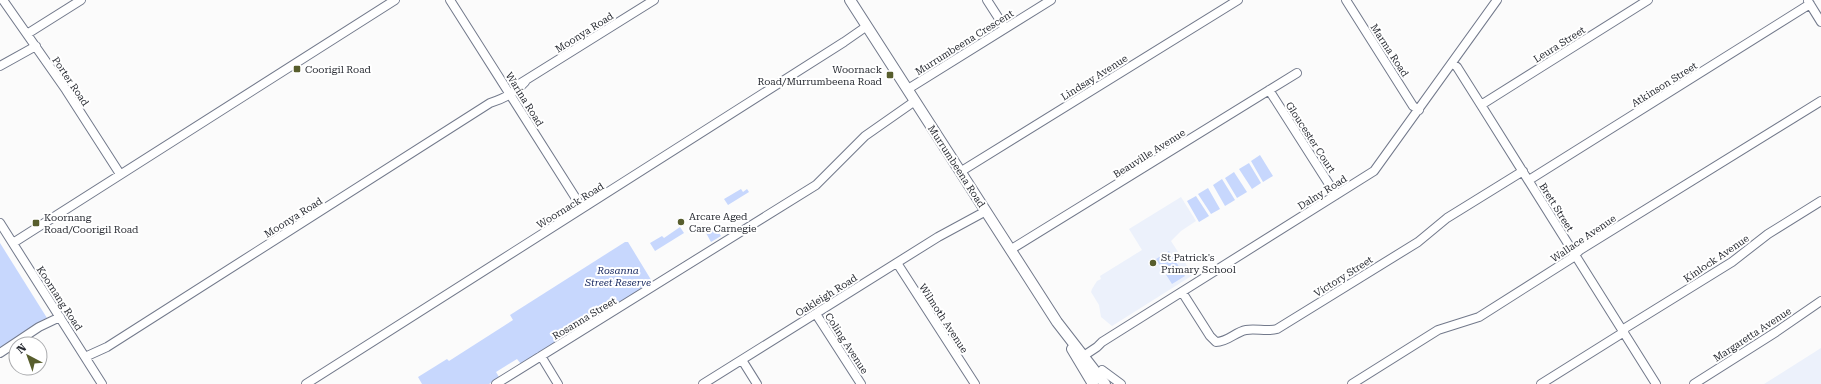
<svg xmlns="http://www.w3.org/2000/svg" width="1821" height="384" font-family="'Roboto Serif',serif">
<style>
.built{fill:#ecf1fb}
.green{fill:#c7d7fd}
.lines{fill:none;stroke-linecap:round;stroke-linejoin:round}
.minor-casing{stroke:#72798b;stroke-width:10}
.major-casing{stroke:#72798b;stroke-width:12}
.minor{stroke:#fff;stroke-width:8}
.major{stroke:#fff;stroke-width:10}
.poi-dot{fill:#585e2d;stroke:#fff;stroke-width:1.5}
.labels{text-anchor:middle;stroke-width:4;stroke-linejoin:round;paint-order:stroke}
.street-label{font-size:10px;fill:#2a2d34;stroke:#fff}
.poi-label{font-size:10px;fill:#2a2d34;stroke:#fff;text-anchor:start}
.park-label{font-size:10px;font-style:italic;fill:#1b2c63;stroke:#fff}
</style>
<rect width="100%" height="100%" fill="#fbfbfb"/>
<path class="built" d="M 1181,197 L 1196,221 L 1181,231 L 1171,241 L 1193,275 L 1112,326 L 1101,317 L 1099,305 L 1091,292 L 1092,289 L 1097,281 L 1101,279 L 1100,276 L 1142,250 L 1129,229 Z
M 1821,348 L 1821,384 L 1764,384 Z"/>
<path class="green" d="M 1260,155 L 1273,176 L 1263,182 L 1251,161 Z
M 1249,163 L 1261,183 L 1252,189 L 1239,169 Z
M 1234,172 L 1247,192 L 1237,198 L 1225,178 Z
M 1222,179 L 1235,200 L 1225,206 L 1213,185 Z
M 1208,188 L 1220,209 L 1211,214 L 1198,194 Z
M 741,189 L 743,192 L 747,189 L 749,192 L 728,205 L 724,199 Z
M 1196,196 L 1209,216 L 1199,222 L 1187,201 Z
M 680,227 L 684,233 L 655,251 L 650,243 L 662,236 L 664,238 Z
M 713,227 L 716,228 L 721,236 L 711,242 L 706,233 Z
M 625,242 L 628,242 L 653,283 L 521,364 L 517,359 L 496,372 L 499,377 L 489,384 L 422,384 L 418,377 L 447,359 L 449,361 L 513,320 L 510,315 Z
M 0,243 L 47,318 L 0,349 Z
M 1169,251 L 1185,276 L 1172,284 L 1156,259 Z"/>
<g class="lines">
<defs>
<path id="minor" d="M 3,0 L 66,90 L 120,174
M 450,0 L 582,208
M 987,0 L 1005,28
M 1346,0 L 1413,106 L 1419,110
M 1808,1 L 1821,22
M 27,34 L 81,0
M 1452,63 L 1457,67 L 1481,105 L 1656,384
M 0,66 L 36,46
M 521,83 L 654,0
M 908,89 L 1051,0
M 1269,90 L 1336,195
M 1481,105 L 1648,0
M 960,172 L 1238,0
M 1529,180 L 1810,4
M 0,223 L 102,384
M 13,243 L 395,0
M 1010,250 L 1297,73
M 897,263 L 975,384
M 1182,292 L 1210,336 L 1216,342 C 1228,342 1235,332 1246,330 C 1256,328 1267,332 1277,329 L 1418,242 L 1447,218 L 1523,171
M 816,314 L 861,384
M 1622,330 L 1732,262 L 1768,234 L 1821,201
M 0,353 L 39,327 L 60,317
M 541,356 L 558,384
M 85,357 L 107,347 L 490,103 C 503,99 516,92 525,82
M 1079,359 L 1097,347 L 1102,342 L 1374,171 L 1497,0
M 742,360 L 757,384
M 1102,370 L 1121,384
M 306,384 L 844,42 L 867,26
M 496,384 L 816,185 L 865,136 L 915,101
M 703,384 L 938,237 L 986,211
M 1352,384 L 1438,330 L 1479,317 L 1572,258 L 1580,250 L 1821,101
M 1541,384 L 1624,332
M 1694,384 L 1776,332 L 1821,301"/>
<path id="major" d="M 850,0 L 1057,322 L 1105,384
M 1072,349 L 1093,384"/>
</defs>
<use href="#minor" class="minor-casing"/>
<use href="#major" class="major-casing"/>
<use href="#minor" class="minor"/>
<use href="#major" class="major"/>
</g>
<g class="poi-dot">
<rect x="293" y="65" width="8" height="8" rx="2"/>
<rect x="886" y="71" width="8" height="8" rx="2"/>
<circle cx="681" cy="222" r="4"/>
<rect x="32" y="219" width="8" height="8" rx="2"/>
<circle cx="1153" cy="263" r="4"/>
</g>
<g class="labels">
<g class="street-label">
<text transform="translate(584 32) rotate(-32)" y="4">Moonya Road</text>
<text transform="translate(964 42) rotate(-32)" y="4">Murrumbeena Crescent</text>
<text transform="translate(1559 44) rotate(-32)" y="4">Leura Street</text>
<text transform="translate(1390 50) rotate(57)" y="4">Marma Road</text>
<text transform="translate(1094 77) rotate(-32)" y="4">Lindsay Avenue</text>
<text transform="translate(71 81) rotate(56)" y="4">Porter Road</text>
<text transform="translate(1664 84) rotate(-32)" y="4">Atkinson Street</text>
<text transform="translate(525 99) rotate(58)" y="4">Warina Road</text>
<text transform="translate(1311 137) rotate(57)" y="4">Gloucester Court</text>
<text transform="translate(1149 153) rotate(-32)" y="4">Beauville Avenue</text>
<text transform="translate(957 166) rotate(57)" y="4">Murrumbeena Road</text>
<text transform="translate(1322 192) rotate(-32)" y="4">Dalny Road</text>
<text transform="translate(570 205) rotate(-32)" y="4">Woornack Road</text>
<text transform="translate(1557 207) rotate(58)" y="4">Brett Street</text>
<text transform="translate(293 217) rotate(-32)" y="4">Moonya Road</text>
<text transform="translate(1583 238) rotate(-34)" y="4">Wallace Avenue</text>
<text transform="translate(1716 258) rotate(-34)" y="4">Kinlock Avenue</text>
<text transform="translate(1343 276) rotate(-32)" y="4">Victory Street</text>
<text transform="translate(826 295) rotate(-32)" y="4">Oakleigh Road</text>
<text transform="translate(60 298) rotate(57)" y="4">Koornang Road</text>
<text transform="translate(584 318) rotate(-31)" y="4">Rosanna Street</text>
<text transform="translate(944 318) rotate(57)" y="4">Wilmoth Avenue</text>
<text transform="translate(1752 334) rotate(-33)" y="4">Margaretta Avenue</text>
<text transform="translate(847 343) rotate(57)" y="4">Coling Avenue</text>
</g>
<g class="poi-label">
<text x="305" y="73">Coorigil Road</text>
<text x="882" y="73" text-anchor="end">Woornack<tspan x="882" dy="12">Road/Murrumbeena Road</tspan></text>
<text x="689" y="220">Arcare Aged<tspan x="689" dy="12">Care Carnegie</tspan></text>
<text x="44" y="221">Koornang<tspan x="44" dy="12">Road/Coorigil Road</tspan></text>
<text x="1161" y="261">St Patrick's<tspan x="1161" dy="12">Primary School</tspan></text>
</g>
<g class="park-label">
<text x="618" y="274">Rosanna<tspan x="618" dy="12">Street Reserve</tspan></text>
</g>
</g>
<g transform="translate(28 356) rotate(319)"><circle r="19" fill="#ffffff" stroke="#aaabae"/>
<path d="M0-3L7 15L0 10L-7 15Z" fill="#585e2d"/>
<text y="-6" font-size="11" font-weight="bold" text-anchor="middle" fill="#2a2d34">N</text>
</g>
</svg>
